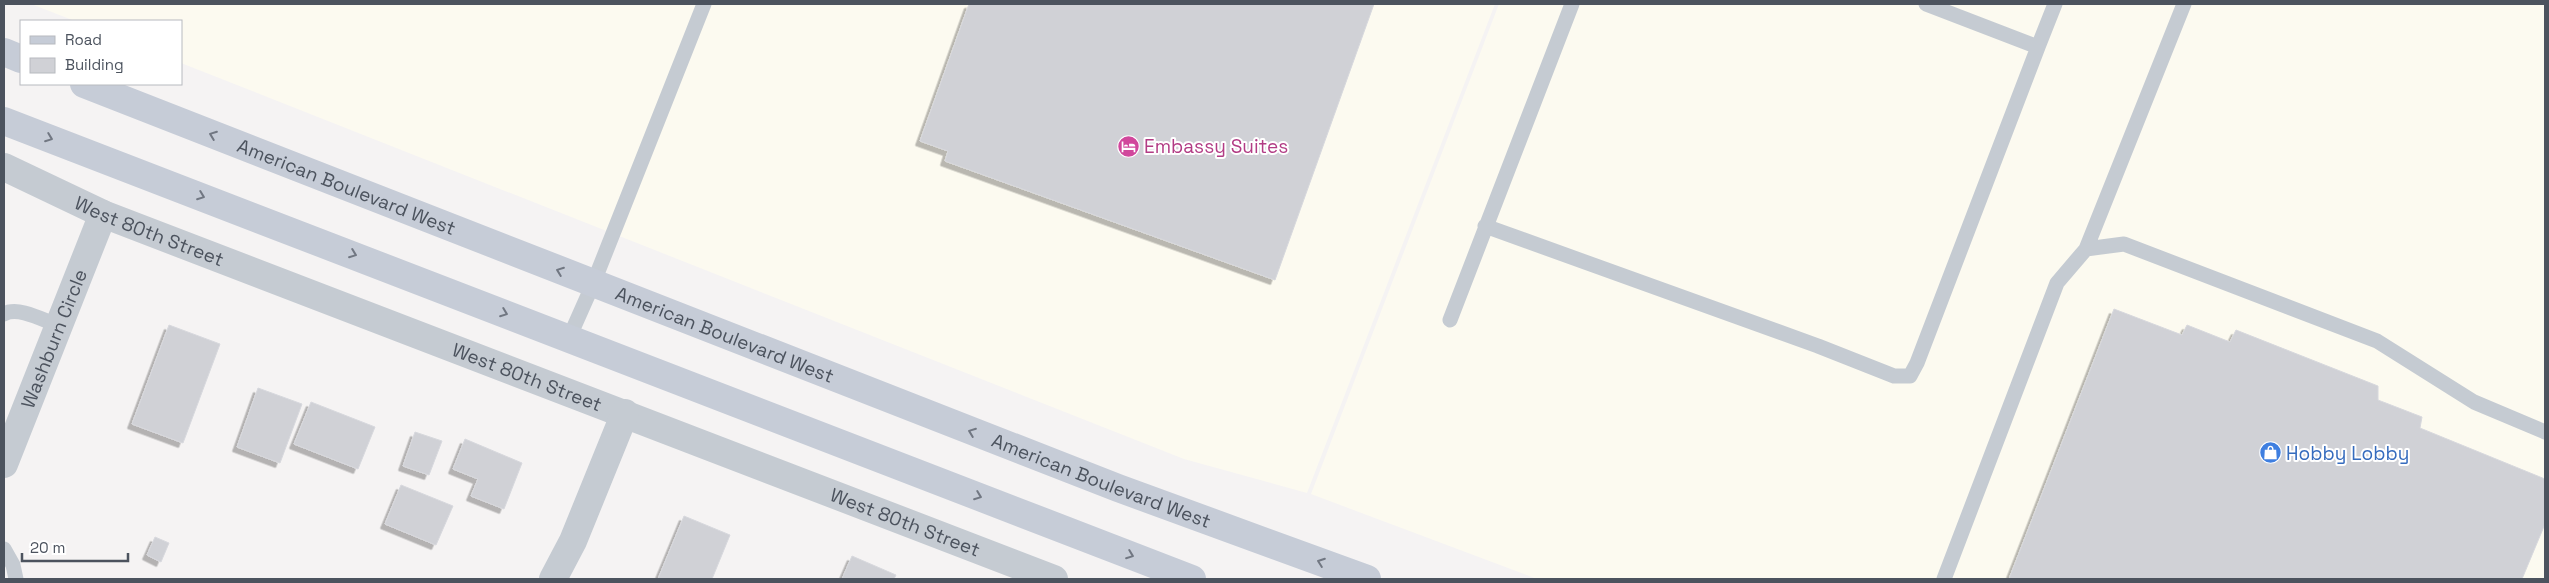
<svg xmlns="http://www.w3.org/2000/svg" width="2549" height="583" font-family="'Space Grotesk',sans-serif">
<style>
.commercial{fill:#fcfaf0}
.building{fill:#d0d1d6;stroke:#d7d8dd;filter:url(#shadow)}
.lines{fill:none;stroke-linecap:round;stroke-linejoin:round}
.lane{stroke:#c5cbd2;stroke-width:15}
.street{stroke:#c5cbd2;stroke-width:28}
.secondary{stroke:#c6ccd7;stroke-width:28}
.oneway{stroke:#717782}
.labels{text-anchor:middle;stroke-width:4;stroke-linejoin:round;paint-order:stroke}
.hotel-label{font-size:19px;fill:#b23c85;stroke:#fff;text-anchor:start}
.street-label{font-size:19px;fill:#4c535e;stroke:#fff}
.shop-label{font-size:19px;fill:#366cbe;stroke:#fff;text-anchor:start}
</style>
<defs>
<filter id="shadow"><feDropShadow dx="-4.5" dy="4.5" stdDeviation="0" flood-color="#0004"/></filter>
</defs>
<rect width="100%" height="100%" fill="#f5f3f3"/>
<path class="commercial" d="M 31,4 L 1495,4 L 1307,493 L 1184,459 L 181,63 L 181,21 L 75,21 Z
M 1499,4 L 2545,4 L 2545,579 L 1537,579 L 1311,494 Z"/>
<path class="building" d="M 969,4 L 1374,4 L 1275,280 L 945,161 L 948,151 L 920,141 Z
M 2114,309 L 2182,335 L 2187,325 L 2230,342 L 2236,330 L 2378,386 L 2378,400 L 2422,417 L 2420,428 L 2545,479 L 2545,524 L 2522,579 L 2009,579 Z
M 169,325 L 220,344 L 183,443 L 132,424 Z
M 258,388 L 302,404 L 280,463 L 237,447 Z
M 311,402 L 375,427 L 358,469 L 294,444 Z
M 415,432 L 442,441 L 429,475 L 403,466 Z
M 465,439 L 522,463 L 504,509 L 471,496 L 478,479 L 453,469 Z
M 401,485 L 453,506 L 436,545 L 385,524 Z
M 684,516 L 730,535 L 712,579 L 658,579 Z
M 155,537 L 169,543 L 161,562 L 147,555 Z
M 852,556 L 896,575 L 894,579 L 842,579 Z"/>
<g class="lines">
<path class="lane" d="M 2038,47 L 2055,4
M 1485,226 L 1818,346 L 1894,376 L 1910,376 L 1917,363 L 2038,47 L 1926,4
M 2086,249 L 2184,4
M 4,314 C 18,306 43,320 57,325
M 1450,320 L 1572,4
M 569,338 L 593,284 L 704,4
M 4,549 L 13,565 L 16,579
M 1944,579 L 2057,283 L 2086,249 L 2124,244 L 2377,341 L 2474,402 L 2545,432"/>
<g class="street">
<path id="s1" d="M 4,167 L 103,214 L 1054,579"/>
<path id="s2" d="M 4,464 L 103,214"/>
<path d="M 553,579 L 573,541 L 625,413"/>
</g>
<g class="secondary">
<path d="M 4,52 L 21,59"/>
<path id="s3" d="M 84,84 L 1118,488 L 1367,579"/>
<path d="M 4,121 L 1192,579"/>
</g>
</g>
<defs><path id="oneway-chevron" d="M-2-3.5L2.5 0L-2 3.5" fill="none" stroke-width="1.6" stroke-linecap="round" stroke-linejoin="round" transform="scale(1.25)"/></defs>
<g class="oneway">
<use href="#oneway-chevron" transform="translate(213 135) rotate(-159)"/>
<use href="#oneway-chevron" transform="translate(49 138) rotate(21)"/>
<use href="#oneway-chevron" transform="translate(201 196) rotate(21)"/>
<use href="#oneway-chevron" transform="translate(353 254) rotate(21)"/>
<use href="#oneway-chevron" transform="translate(560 271) rotate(-159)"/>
<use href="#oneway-chevron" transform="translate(504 313) rotate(21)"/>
<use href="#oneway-chevron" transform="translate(972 432) rotate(-159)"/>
<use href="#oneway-chevron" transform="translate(978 496) rotate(21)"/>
<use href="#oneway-chevron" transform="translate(1130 555) rotate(21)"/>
<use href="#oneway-chevron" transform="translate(1321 562) rotate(-160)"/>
</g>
<defs>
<symbol id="hotel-disc" viewBox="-11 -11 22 22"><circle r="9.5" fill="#d1479c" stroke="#fff"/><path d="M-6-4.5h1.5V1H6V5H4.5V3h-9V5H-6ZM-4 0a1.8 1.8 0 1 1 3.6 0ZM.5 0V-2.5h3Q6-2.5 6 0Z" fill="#fff"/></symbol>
<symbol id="shop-disc" viewBox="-11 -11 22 22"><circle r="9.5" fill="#3f7fe0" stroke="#fff"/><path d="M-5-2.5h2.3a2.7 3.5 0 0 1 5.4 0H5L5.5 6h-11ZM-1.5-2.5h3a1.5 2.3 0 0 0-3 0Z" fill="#fff"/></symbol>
</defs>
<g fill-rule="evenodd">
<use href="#hotel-disc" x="1116" y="134" width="25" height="25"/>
<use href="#shop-disc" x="2258" y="440" width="25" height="25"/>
</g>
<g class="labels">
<g class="hotel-label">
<text x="1144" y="153">Embassy Suites</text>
</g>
<g class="street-label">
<text dy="7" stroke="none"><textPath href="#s3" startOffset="282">American Boulevard West</textPath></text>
<text dy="7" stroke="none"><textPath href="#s1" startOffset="159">West 80th Street</textPath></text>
<text dy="7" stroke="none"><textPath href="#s3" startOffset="688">American Boulevard West</textPath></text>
<text dy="7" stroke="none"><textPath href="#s2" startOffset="135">Washburn Circle</textPath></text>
<text dy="7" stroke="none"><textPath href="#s1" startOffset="564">West 80th Street</textPath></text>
<text dy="7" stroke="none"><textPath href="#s3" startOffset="1092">American Boulevard West</textPath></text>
<text dy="7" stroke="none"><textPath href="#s1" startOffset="969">West 80th Street</textPath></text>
</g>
<g class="shop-label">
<text x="2286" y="460">Hobby Lobby</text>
</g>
</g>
<rect width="2549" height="583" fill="none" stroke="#4c535e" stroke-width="10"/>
<rect x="20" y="20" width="162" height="65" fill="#ffffff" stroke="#b7babf"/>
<rect x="30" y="36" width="25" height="8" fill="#c6ccd7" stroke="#b7babf"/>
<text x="65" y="45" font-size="15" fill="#4c535e">Road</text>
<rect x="30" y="58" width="25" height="15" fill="#d0d1d6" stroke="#b7babf"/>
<text x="65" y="70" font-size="15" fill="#4c535e">Building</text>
<path d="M22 553v8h106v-8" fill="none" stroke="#4c535e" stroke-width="2.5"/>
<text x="30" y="553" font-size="15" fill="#4c535e" stroke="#ffffff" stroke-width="4" paint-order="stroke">20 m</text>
</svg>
